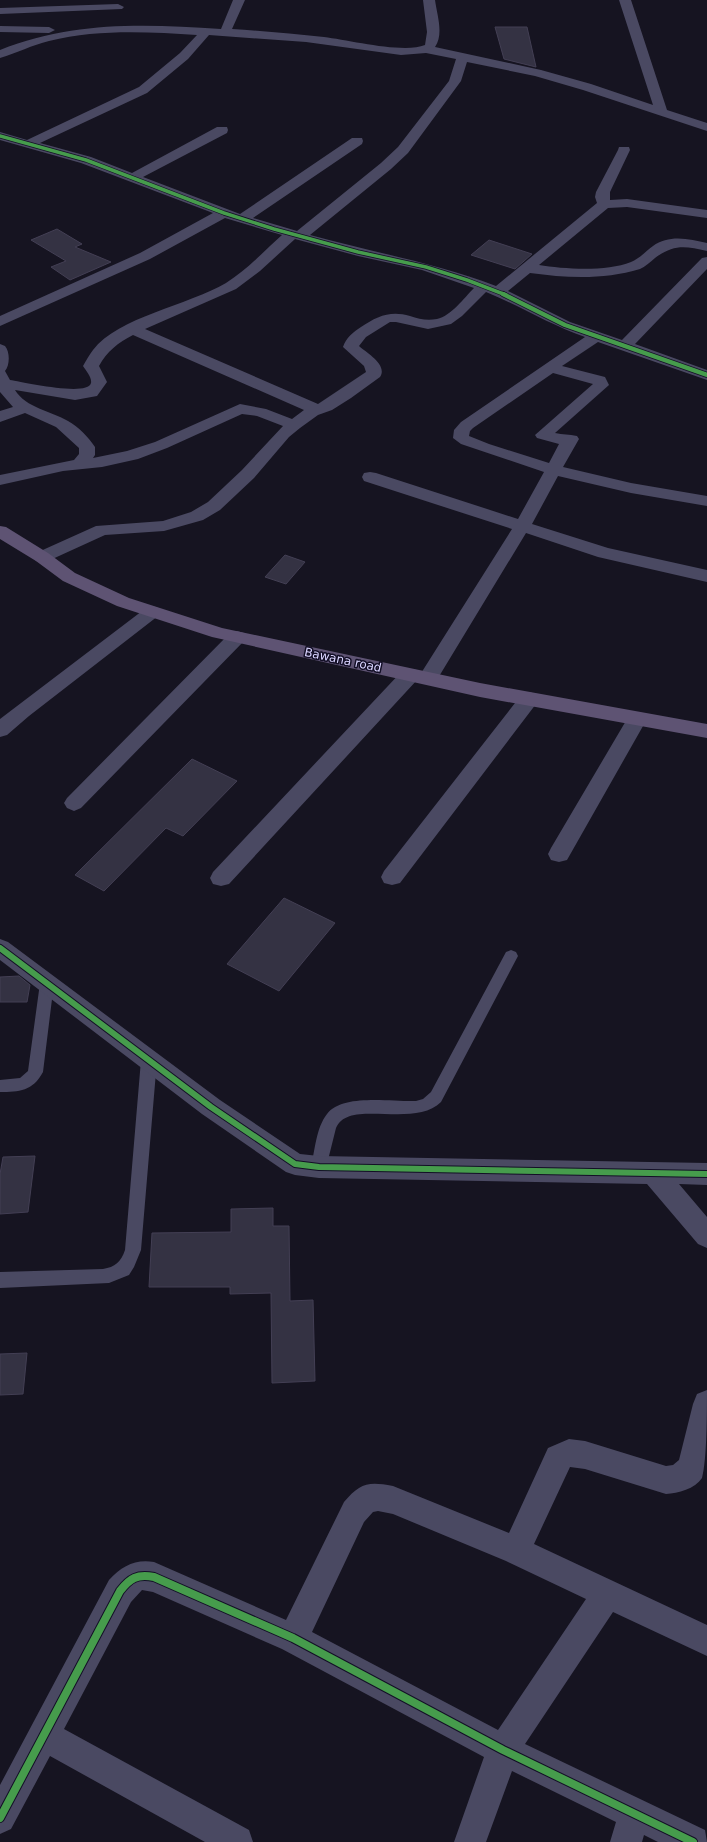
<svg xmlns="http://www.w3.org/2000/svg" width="707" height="1842" font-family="'DejaVu Sans',sans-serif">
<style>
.building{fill:#343243;stroke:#433f54}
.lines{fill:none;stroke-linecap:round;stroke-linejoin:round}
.lane{fill:#4a4962;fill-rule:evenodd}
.street{fill:#4a4962;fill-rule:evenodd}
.primary{fill:#5e5373;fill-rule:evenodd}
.cycleway-far3-casing{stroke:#130f26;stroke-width:5}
.cycleway-far2-casing{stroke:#130f26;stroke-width:6}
.cycleway-far1-casing{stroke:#130f26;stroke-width:8}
.cycleway-casing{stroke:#130f26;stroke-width:10}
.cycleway-far3{stroke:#469c4c;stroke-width:3.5}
.cycleway-far2{stroke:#469c4c;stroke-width:4.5}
.cycleway-far1{stroke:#469c4c;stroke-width:6}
.cycleway{stroke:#469c4c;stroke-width:8}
.labels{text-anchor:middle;stroke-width:3;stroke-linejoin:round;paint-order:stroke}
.street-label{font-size:12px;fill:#d9d4ff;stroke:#130f26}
</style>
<rect width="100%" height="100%" fill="#161421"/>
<path class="building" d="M 495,27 L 527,27 L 536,67 L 504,59 Z
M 57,229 L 82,244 L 75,247 L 111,262 L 70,280 L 51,267 L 66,261 L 31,240 Z
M 489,240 L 532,254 L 515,269 L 471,255 Z
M 285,555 L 305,562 L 286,584 L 265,577 Z
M 192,759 L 237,781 L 183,836 L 166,828 L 104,891 L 75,875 Z
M 284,898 L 335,923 L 279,991 L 227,964 Z
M 19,976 L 30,985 L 27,1002 L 0,1002 L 0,977 Z
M 35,1156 L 28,1212 L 0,1214 L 0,1174 L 3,1157 Z
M 273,1208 L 273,1226 L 289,1226 L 290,1301 L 313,1300 L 315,1381 L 272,1383 L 271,1293 L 230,1294 L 230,1287 L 149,1287 L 152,1233 L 231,1232 L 231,1209 Z
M 27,1353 L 23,1394 L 0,1395 L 0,1354 Z"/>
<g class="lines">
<path class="lane" d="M 511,950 L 516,952 L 518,956 L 441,1102 C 414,1129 348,1098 336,1128 L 325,1172 L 319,1174 L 313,1172 L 311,1167 C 315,1150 316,1128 327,1114 C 342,1093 393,1102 416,1101 L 423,1099 L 431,1092 L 506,952 Z
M 47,977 L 52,979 L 54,983 L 43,1072 C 33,1091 19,1092 0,1092 L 0,1080 L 20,1078 L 28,1071 L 40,983 L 42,979 Z
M 149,1054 L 154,1056 L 157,1060 L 141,1250 L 134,1267 L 129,1275 L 109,1283 L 0,1288 L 0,1272 L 103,1269 C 115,1267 121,1262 125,1250 L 141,1060 L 144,1056 Z"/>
<path class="street" d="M 233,0 L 245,0 L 232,29 C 263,31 294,34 324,37 C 349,40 404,54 425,45 L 427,32 L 423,0 L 435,0 C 437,15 444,34 435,47 L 541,70 L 591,84 L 653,105 L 619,0 L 631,0 L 667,110 L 707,123 L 707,131 L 583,90 L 535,76 L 467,62 L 461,81 L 408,153 L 391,169 L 310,235 C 372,252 436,263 496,286 L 597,203 L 595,197 L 596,192 L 618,150 L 619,147 L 629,147 L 630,150 L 610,192 L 610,200 L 627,199 L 707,210 L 707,218 L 627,207 L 608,208 L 539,265 C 564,269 606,272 631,262 C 639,259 646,251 653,246 C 669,234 690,239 707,243 L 707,251 C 685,246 674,244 655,258 C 650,262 645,267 640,269 C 604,280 567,278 530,273 L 508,291 L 570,322 L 622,340 L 702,258 L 707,257 L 707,269 L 635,344 L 707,370 L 707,380 L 598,342 L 562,366 L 605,377 L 609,385 L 555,433 C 563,435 569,434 577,436 L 579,439 L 563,467 L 631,483 L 707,496 L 707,506 L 631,493 L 558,476 L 532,524 L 608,548 L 707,570 L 707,582 L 598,557 L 526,533 L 435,683 L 428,684 L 421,683 L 418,678 L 512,529 L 364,481 L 362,477 L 364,473 L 370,472 L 376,473 L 518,519 L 544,472 L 461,444 L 453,438 L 454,430 L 461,422 L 585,337 C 550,325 520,306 486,292 L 462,316 L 451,324 L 428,329 L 396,322 L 390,322 L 366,337 L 359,346 C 367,353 388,365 380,377 L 351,398 L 332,410 L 318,415 L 300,428 L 289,437 L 254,478 L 220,510 L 203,520 L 164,531 L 105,535 L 48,561 L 42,563 L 36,561 L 33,557 L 36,553 L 96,526 L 163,521 L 191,512 L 208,502 L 242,470 L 283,426 L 257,416 L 242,414 L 167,448 L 138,459 L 102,467 L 63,471 L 0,485 L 0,475 L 74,460 L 79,454 L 79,448 L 56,427 L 25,413 L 0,422 L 0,411 L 13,407 L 0,392 L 0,344 L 5,346 C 10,352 10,365 5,371 L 10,380 C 23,382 88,397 91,383 C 92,377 86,371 83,366 C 86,361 89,355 93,350 C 118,317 189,305 226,283 C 247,270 264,251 282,235 L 225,218 L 150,259 L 0,326 L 0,316 L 140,253 L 213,213 L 81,163 L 0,140 L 0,132 L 27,140 L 139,87 L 180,53 L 197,35 C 148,32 98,29 49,41 C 32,45 17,53 0,58 L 0,50 C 73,21 144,24 221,29 ZM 209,35 L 306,42 L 401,55 L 426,53 L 456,59 L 449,81 L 398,147 L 381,163 L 297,231 L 253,218 L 362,144 L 363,141 L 362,138 L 352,138 L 240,214 L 143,177 L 227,133 L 228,130 L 227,127 L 217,127 L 132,173 L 91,157 L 40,143 L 147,93 L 188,59 ZM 295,239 L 358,256 L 422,270 L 474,288 C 464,298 451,316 437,319 C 427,321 419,319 410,316 C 391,310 377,316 361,327 C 353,332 346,338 343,347 L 364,366 L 366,372 L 318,404 L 145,329 L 236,289 L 260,271 ZM 133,335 L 304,410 L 292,419 L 266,409 L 240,404 L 155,442 L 127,451 L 93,458 L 95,455 L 95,447 C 88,437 79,427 68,421 C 51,411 26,408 15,390 L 75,400 L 97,396 L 107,382 L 99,366 C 107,351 118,343 133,335 ZM 553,373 L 593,384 L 535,435 L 537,438 L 559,444 L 549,463 L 489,444 L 469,436 L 470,431 L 473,428 Z
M 118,4 L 124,7 L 122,9 L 0,14 L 0,8 Z
M 0,26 L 49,27 L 55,30 L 49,33 L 0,32 Z
M 152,606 L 158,608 L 161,612 L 158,616 L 29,716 L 7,735 L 0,737 L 0,719 L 146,608 Z
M 237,631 L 244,633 L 246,637 L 244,641 L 81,808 L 74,811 L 67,808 L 64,803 L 67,798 L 230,633 Z
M 410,669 L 417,670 L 420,675 L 417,680 L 229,884 L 221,886 L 213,884 L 210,878 L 213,872 L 403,670 Z
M 529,692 L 536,694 L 539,699 L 536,704 L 400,883 L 392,885 L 384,883 L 381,877 L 384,871 L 522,694 Z
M 637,712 L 644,714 L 647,719 L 567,860 L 559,862 L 551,860 L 548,854 L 551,848 L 630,714 Z
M 0,939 L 8,942 L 220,1100 L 300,1154 L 319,1156 L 707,1163 L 707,1185 L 679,1184 L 707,1217 L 707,1248 L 698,1244 L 647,1184 L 319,1178 L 295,1175 L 286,1172 L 202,1114 L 0,960 Z
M 707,1390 C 707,1412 707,1460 702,1478 C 695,1489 678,1493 666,1494 L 585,1469 L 570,1467 L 534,1544 L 707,1625 L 707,1656 L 613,1612 L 525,1744 L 705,1830 L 707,1842 L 658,1842 L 644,1835 L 642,1842 L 610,1842 L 616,1822 L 512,1771 L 486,1842 L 454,1842 L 484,1757 L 282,1649 L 153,1592 L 142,1590 L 131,1602 L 64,1729 L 249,1830 L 253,1842 L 205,1842 L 50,1756 L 11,1829 L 0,1834 L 0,1785 L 109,1580 C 122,1566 135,1559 154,1562 L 286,1620 L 344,1502 C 360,1483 368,1481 393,1486 L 509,1533 L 548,1448 L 569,1439 L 585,1441 L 666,1466 L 673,1465 L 679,1460 L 693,1404 L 697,1394 ZM 378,1511 L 393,1514 L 506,1561 L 586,1599 L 498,1730 L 312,1632 L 364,1522 L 373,1512 Z"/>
<path class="primary" d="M 0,526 L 6,527 L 48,553 L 75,573 L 129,598 L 222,628 L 480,683 L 707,724 L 707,738 L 480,697 L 212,637 L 117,606 L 63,581 L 36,561 L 0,539 Z"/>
<defs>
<path id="cycleway-far3" d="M 0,136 L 86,160 L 224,213 L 274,229 L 358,252 L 426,267 L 467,280 L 506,295"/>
<path id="cycleway-far2" d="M 503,294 L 565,325 L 707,375"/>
<path id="cycleway-far1" d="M 0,948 L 211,1107 L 295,1164 L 319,1167 L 707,1174"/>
<path id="cycleway" d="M 0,1818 L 120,1591 C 130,1578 137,1574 154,1577 L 293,1638 L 503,1750 L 693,1842"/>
</defs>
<use href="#cycleway-far3" class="cycleway-far3-casing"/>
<use href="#cycleway-far2" class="cycleway-far2-casing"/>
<use href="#cycleway-far1" class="cycleway-far1-casing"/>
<use href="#cycleway" class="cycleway-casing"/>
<use href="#cycleway-far3" class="cycleway-far3"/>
<use href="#cycleway-far2" class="cycleway-far2"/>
<use href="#cycleway-far1" class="cycleway-far1"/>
<use href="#cycleway" class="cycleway"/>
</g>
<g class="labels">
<g class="street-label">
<text transform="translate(343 660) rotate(12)" y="4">Bawana road</text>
</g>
</g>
</svg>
